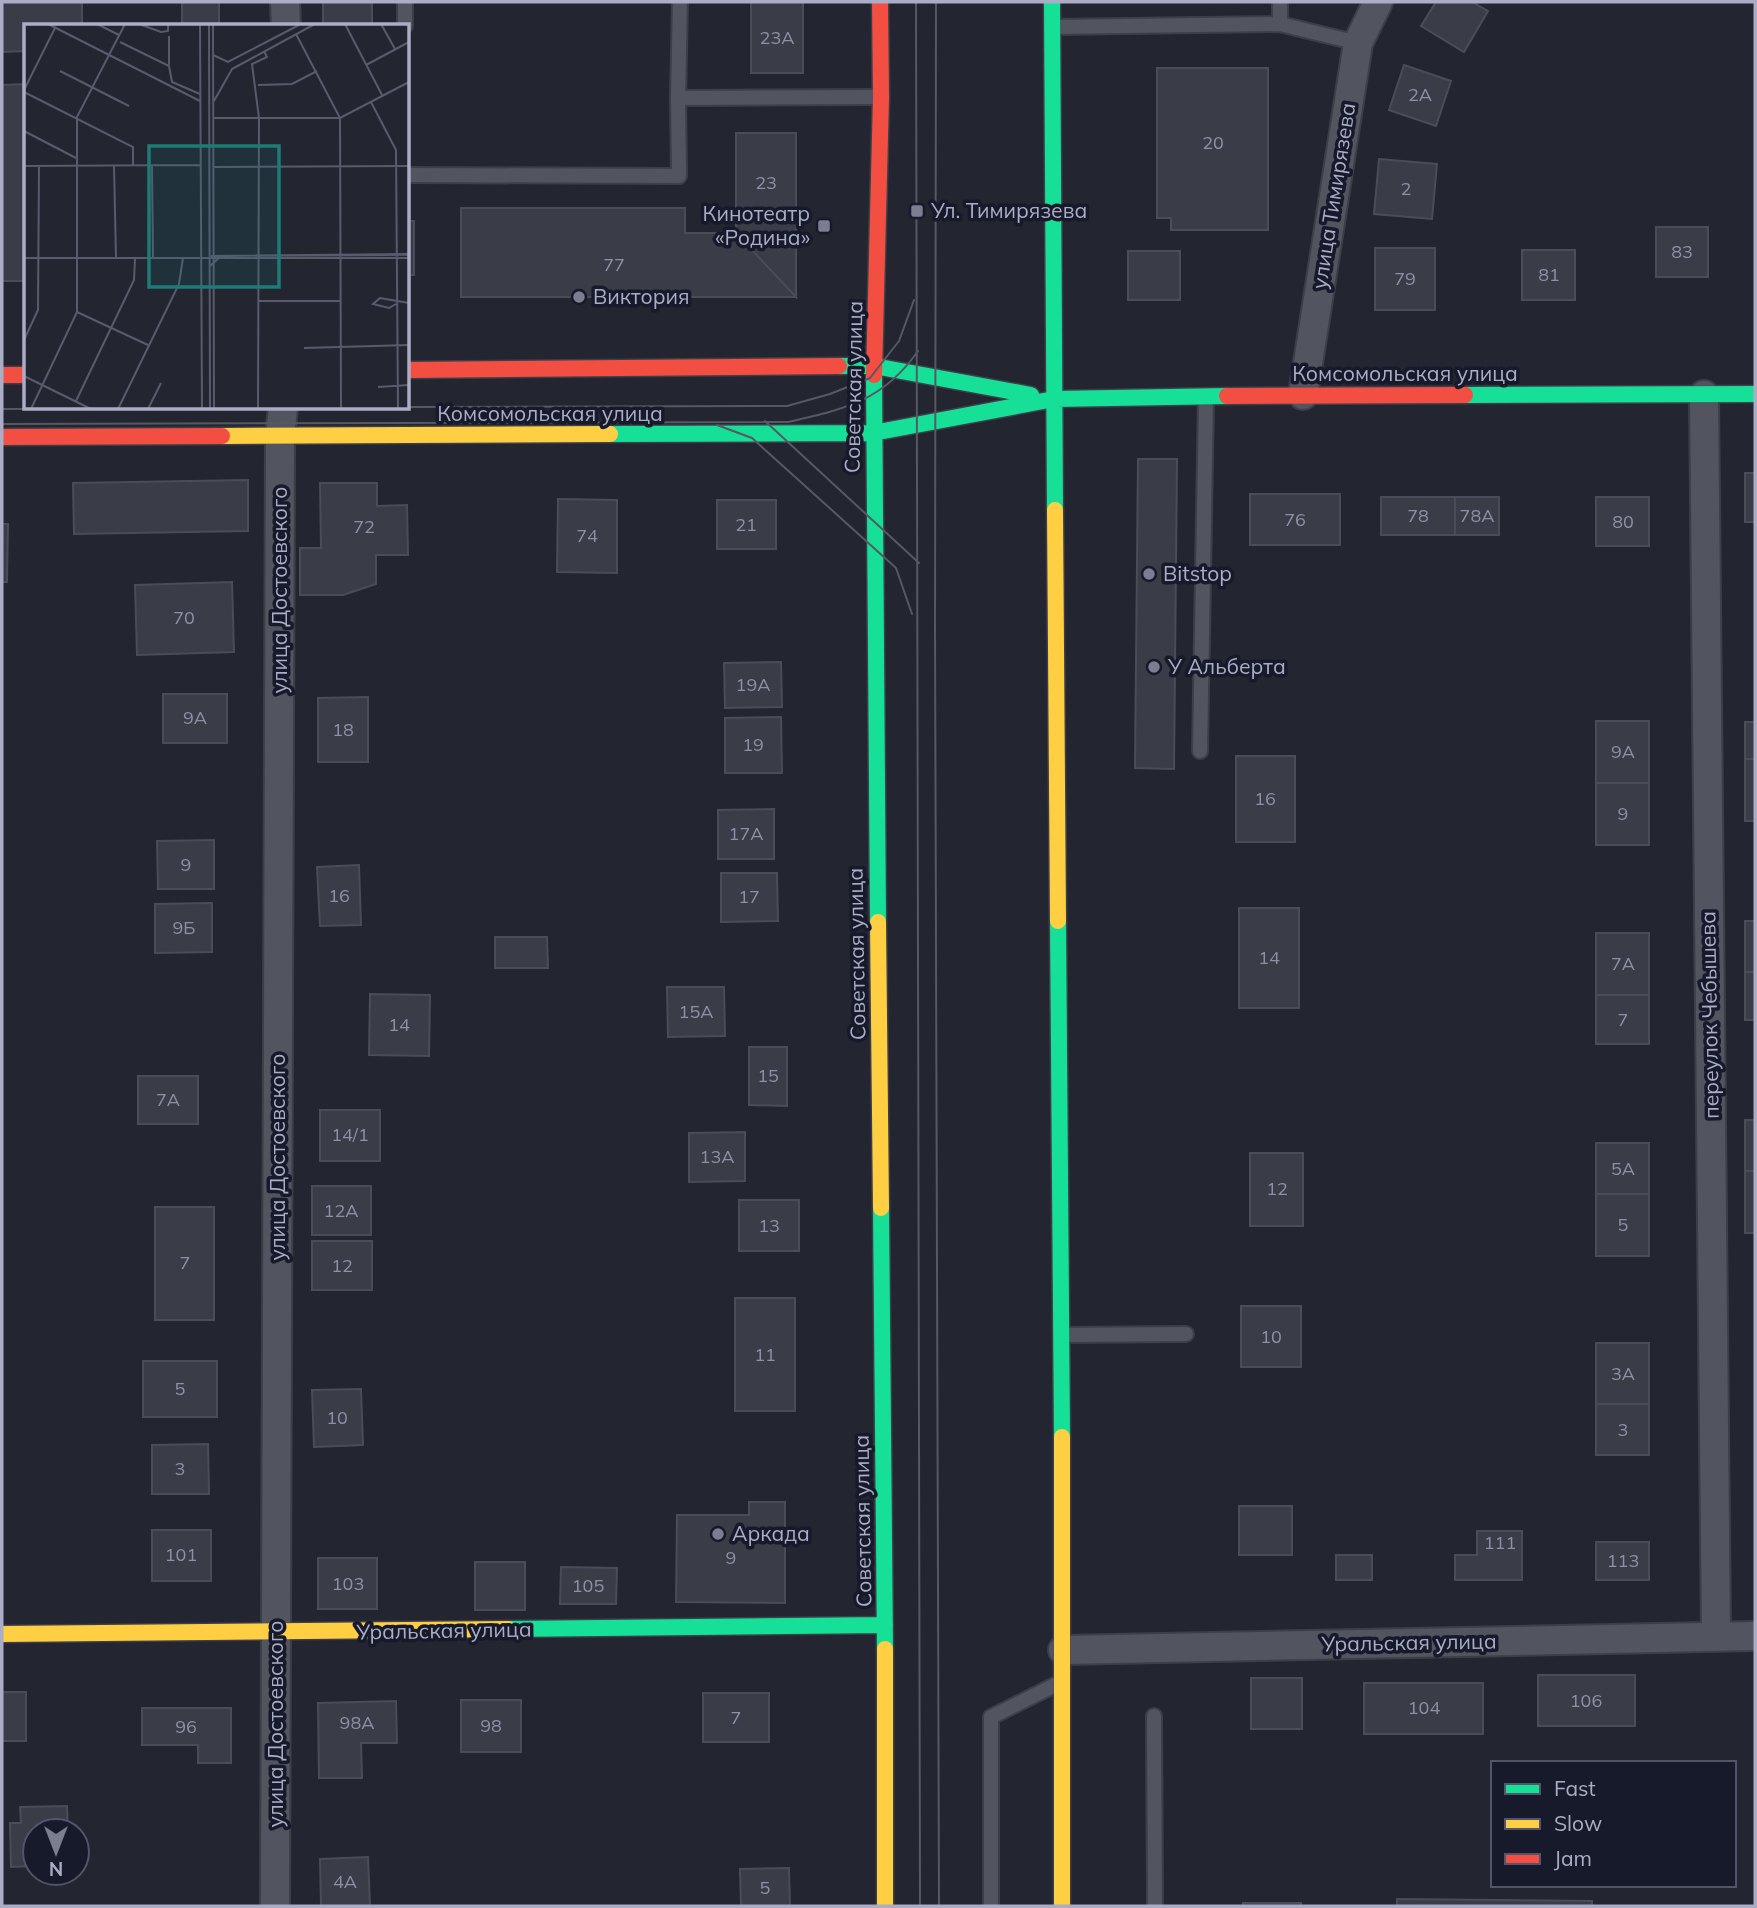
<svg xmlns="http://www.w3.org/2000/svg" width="1757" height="1908" font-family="Mulish,sans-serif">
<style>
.building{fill:#3a3c48;stroke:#4a4c59;stroke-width:2}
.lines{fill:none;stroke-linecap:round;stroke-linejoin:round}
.lane-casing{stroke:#3d3f48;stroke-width:18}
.street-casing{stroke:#3d3f48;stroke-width:32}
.fast-casing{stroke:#3d3f48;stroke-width:19}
.slow-casing{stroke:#3d3f48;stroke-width:19}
.jam-casing{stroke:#3d3f48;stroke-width:19}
.lane{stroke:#525460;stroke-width:14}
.street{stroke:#525460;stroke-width:28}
.fast{stroke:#16e098;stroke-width:16}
.slow{stroke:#ffcf43;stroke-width:16}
.jam{stroke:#f24e42;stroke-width:16}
.tram{stroke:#565863;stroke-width:2}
.poi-dot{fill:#7b7d91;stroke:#161a2b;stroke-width:2.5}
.labels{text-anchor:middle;stroke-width:7;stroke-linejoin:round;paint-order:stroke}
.number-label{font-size:18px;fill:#8e91a6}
.street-label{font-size:21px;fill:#aaadc5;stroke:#161a2b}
.poi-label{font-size:21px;fill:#aaadc5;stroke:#161a2b;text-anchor:start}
.inset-road{fill:none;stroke:#595b6c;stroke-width:2}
.view{fill:#1e7c77;fill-opacity:0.15;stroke:#1e7c77;stroke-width:3.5}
.inset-edge{fill:none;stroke:#aaadc5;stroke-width:3.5}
</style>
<rect width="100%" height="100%" fill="#232531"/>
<path class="building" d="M 2,2 L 82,2 L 82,26 L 26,26 L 26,51 L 2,52 Z
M 182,2 L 219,2 L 219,26 L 182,26 Z
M 323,2 L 372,2 L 372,26 L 323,26 Z
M 751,2 L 803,2 L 803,73 L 751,73 Z
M 1436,2 L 1472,2 L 1488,11 L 1464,52 L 1421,26 Z
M 1404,65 L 1451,81 L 1436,126 L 1389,110 Z
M 1157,68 L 1268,68 L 1268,230 L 1171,230 L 1171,218 L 1157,218 Z
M 26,84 L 26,281 L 2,281 L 2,85 Z
M 736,133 L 796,133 L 796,297 L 736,233 Z
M 1379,159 L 1437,164 L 1432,219 L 1374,214 Z
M 461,208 L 685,208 L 685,233 L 736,233 L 796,297 L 461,297 Z
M 408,221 L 414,221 L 414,275 L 408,275 Z
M 1656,227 L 1708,227 L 1708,277 L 1656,277 Z
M 1375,248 L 1435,248 L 1435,310 L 1375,310 Z
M 1522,250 L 1575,250 L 1575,300 L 1522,300 Z
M 1128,251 L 1180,251 L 1180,300 L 1128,300 Z
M 1138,459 L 1177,459 L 1174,769 L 1135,768 Z
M 1745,473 L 1755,473 L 1755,522 L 1745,522 Z
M 248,480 L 248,531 L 74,534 L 73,483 Z
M 320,483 L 377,483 L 377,506 L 407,505 L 408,555 L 376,555 L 376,584 L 343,595 L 300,595 L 300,548 L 321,548 Z
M 1250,494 L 1340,494 L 1340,545 L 1250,545 Z
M 1381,497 L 1455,497 L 1455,535 L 1381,535 Z
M 1455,497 L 1499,497 L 1499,535 L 1455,535 Z
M 1596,497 L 1649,497 L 1649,546 L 1596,546 Z
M 558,499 L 617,500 L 617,573 L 557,572 Z
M 717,500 L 776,500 L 776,549 L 717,549 Z
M 2,524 L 8,524 L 7,582 L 2,582 Z
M 232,582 L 234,652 L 137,655 L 135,585 Z
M 781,662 L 782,707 L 725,708 L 724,663 Z
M 163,694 L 227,694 L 227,743 L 163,743 Z
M 368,697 L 368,762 L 318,762 L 318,698 Z
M 781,717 L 782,773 L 725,773 L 725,718 Z
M 1596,721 L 1649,721 L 1649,783 L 1596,783 Z
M 1745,722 L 1755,722 L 1755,759 L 1745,759 Z
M 1236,756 L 1295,756 L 1295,842 L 1236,842 Z
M 1745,759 L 1755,759 L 1755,821 L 1745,821 Z
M 1596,783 L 1649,783 L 1649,845 L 1596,845 Z
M 774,809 L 774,859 L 718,859 L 718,810 Z
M 214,840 L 214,889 L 158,889 L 157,841 Z
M 359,865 L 361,925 L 320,926 L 317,867 Z
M 721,873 L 777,873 L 778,921 L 721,922 Z
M 212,903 L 212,952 L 155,953 L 155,904 Z
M 1239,908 L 1299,908 L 1299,1008 L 1239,1008 Z
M 1745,921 L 1755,921 L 1755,972 L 1745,972 Z
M 1596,933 L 1649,933 L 1649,995 L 1596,995 Z
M 495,937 L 547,937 L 548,968 L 495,968 Z
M 1745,972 L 1755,972 L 1755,1020 L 1745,1020 Z
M 667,987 L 724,987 L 725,1036 L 668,1037 Z
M 370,994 L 430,995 L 429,1056 L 369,1055 Z
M 1596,995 L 1649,995 L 1649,1044 L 1596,1044 Z
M 749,1047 L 787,1047 L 787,1106 L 749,1105 Z
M 138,1076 L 198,1076 L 198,1124 L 138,1124 Z
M 320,1110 L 380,1110 L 380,1161 L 320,1161 Z
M 1745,1120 L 1755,1120 L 1755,1171 L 1745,1171 Z
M 745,1132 L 745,1181 L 689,1182 L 689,1133 Z
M 1596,1143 L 1649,1143 L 1649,1194 L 1596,1194 Z
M 1250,1153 L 1303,1153 L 1303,1226 L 1250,1226 Z
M 1745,1171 L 1755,1171 L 1755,1233 L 1745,1233 Z
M 312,1186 L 371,1186 L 371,1235 L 312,1235 Z
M 1596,1194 L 1649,1194 L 1649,1256 L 1596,1256 Z
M 739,1200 L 799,1200 L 799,1251 L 739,1251 Z
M 155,1207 L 214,1207 L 214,1320 L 155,1320 Z
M 312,1241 L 372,1241 L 372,1290 L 312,1290 Z
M 735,1298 L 795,1298 L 795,1411 L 735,1411 Z
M 1241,1306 L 1301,1306 L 1301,1367 L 1241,1367 Z
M 1596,1343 L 1649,1343 L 1649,1404 L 1596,1404 Z
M 143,1361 L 217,1361 L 217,1417 L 143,1417 Z
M 361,1389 L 363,1445 L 314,1447 L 312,1390 Z
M 1596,1404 L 1649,1404 L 1649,1455 L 1596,1455 Z
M 208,1444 L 209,1494 L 152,1494 L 152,1445 Z
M 749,1502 L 785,1502 L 785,1603 L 676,1602 L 677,1515 L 749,1515 Z
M 1239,1506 L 1292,1506 L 1292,1555 L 1239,1555 Z
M 152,1530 L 211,1530 L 211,1581 L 152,1581 Z
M 1477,1531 L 1522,1531 L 1522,1580 L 1455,1580 L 1455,1555 L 1477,1555 Z
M 1596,1542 L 1649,1542 L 1649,1580 L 1596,1580 Z
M 1336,1555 L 1372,1555 L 1372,1580 L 1336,1580 Z
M 318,1558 L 377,1558 L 377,1609 L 318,1609 Z
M 475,1562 L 525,1562 L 525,1610 L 475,1610 Z
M 561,1567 L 617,1568 L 616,1604 L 560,1604 Z
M 1538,1675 L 1635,1675 L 1635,1726 L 1538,1726 Z
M 1251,1678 L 1302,1678 L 1302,1729 L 1251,1729 Z
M 1364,1683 L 1483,1683 L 1483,1734 L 1364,1734 Z
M 2,1692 L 26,1692 L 26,1741 L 2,1741 Z
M 703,1693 L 769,1693 L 769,1742 L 703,1742 Z
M 461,1700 L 521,1700 L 521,1752 L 461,1752 Z
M 396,1701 L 397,1743 L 361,1743 L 362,1778 L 319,1778 L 318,1703 Z
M 142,1708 L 231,1708 L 231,1763 L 198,1763 L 198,1745 L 142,1745 Z
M 67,1806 L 68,1831 L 35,1831 L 35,1866 L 11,1867 L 10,1823 L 21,1823 L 20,1807 Z
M 368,1857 L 370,1906 L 321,1906 L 320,1859 Z
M 789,1868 L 790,1906 L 741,1906 L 740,1869 Z
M 1397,1899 L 1592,1901 L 1592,1906 L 1397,1906 Z
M 1243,1903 L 1301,1903 L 1301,1906 L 1243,1906 Z"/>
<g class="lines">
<defs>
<path id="lane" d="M 405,2 L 405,26
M 680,2 L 678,98 L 879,97
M 1280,24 L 1280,2
M 1053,27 L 1280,24 L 1358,43
M 408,175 L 679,176 L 678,98
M 1200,751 L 1206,398
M 1062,1335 L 1186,1334
M 1154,1716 L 1155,1906
M 991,1906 L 991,1717 L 1061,1682"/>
<path id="street" d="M 285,2 L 286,26
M 1303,395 L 1358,43 L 1378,2
M 1704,395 L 1716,1636
M 1063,1650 L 1755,1636
M 275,1906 L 280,435 L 283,408"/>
<path id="fast" d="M 1052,2 L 1055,510
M 839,366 L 874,366 L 1031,395
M 874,375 L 878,922
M 1465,395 L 1755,394
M 610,434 L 873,433 L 1054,399 L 1227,396
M 1058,921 L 1062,1437
M 881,1208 L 885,1649
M 508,1629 L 885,1625"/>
<path id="slow" d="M 222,436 L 610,434
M 1055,510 L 1058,921
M 878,922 L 881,1208
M 1062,1437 L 1062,1906
M 2,1634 L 508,1629
M 885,1649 L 885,1906"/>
<path id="jam" d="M 408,370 L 839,366
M 2,375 L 26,375
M 874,375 L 881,97 L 880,2
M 1227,396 L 1465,395
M 2,437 L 222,436"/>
</defs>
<use href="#lane" class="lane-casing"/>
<use href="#street" class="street-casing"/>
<use href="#fast" class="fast-casing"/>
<use href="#slow" class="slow-casing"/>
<use href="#jam" class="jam-casing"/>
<use href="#lane" class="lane"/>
<use href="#street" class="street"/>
<use href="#fast" class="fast"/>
<use href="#slow" class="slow"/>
<use href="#jam" class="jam"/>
<path class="tram" d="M 916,2 L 920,1906
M 936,2 L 935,627 L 939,1906
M 408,407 L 787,406 L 830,394 L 870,378 L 899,341 L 914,300
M 2,409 L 314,408
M 765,421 L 919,563
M 2,424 L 788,422 C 845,409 883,401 918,351
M 717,425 L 752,438 L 896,568 L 912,614"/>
</g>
<g class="poi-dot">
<rect x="910" y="204" width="14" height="14" rx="3.5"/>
<rect x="817" y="219" width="14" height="14" rx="3.5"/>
<circle cx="579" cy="297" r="7"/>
<circle cx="1149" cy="574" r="7"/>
<circle cx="1154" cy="667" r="7"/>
<circle cx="718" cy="1534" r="7"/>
</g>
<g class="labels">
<g class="number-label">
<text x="777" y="44">23А</text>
<text x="1420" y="101">2А</text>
<text x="1213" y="149">20</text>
<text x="766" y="189">23</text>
<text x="1406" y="195">2</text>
<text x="1682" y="258">83</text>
<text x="614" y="271">77</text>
<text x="1549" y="281">81</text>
<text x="1405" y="285">79</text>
<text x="1418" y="522">78</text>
<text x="1477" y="522">78А</text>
<text x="1295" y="526">76</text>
<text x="1623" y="528">80</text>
<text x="746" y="531">21</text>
<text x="364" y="533">72</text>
<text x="587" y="542">74</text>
<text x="184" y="624">70</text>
<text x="753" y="691">19А</text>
<text x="195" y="724">9А</text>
<text x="343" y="736">18</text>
<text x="753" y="751">19</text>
<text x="1623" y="758">9А</text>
<text x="1265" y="805">16</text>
<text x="1623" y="820">9</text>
<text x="746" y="840">17А</text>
<text x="186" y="871">9</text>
<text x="339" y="902">16</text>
<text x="749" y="903">17</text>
<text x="184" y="934">9Б</text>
<text x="1269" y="964">14</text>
<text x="1623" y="970">7А</text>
<text x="696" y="1018">15А</text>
<text x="1623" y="1026">7</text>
<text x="399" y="1031">14</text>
<text x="768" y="1082">15</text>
<text x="168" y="1106">7А</text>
<text x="350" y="1141">14/1</text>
<text x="717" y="1163">13А</text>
<text x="1623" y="1175">5А</text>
<text x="1277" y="1195">12</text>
<text x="341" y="1217">12А</text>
<text x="1623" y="1231">5</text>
<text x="769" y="1232">13</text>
<text x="185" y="1269">7</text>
<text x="342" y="1272">12</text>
<text x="1271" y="1343">10</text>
<text x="765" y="1361">11</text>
<text x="1623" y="1380">3А</text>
<text x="180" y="1395">5</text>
<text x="337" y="1424">10</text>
<text x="1623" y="1436">3</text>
<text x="180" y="1475">3</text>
<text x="1500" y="1549">111</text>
<text x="181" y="1561">101</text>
<text x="731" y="1564">9</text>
<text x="1623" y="1567">113</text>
<text x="348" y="1590">103</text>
<text x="588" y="1592">105</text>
<text x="1586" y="1707">106</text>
<text x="1424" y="1714">104</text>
<text x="736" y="1724">7</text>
<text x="357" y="1729">98А</text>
<text x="491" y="1732">98</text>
<text x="186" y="1733">96</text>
<text x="345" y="1888">4А</text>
<text x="765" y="1894">5</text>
</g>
<g class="street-label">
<text transform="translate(1334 196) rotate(-81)" y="7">улица Тимирязева</text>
<text x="1405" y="381">Комсомольская улица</text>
<text transform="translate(854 387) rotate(-89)" y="7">Советская улица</text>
<text x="550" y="421">Комсомольская улица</text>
<text transform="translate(280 590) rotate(-90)" y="7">улица Достоевского</text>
<text transform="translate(857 954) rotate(-91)" y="7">Советская улица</text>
<text transform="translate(1710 1015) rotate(-91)" y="7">переулок Чебышева</text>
<text transform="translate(278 1157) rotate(-90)" y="7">улица Достоевского</text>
<text transform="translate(863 1521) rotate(-91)" y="7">Советская улица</text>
<text transform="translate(444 1631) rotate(-1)" y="7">Уральская улица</text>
<text transform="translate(1409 1643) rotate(-1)" y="7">Уральская улица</text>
<text transform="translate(276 1724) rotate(-90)" y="7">улица Достоевского</text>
</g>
<g class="poi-label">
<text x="931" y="218">Ул. Тимирязева</text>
<text x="810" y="221" text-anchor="end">Кинотеатр<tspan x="810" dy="24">«Родина»</tspan></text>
<text x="593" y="304">Виктория</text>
<text x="1163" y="581">Bitstop</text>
<text x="1168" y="674">У Альберта</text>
<text x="732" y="1541">Аркада</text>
</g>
</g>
<g transform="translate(24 24)">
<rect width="385" height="385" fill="#232531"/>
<path class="inset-road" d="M 24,0 L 176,77M 73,0 L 95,11M 115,0 L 137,8 L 144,7 L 144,0M 176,0 L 178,385M 185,0 L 186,385M 189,0 L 190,385M 321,0 L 358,71M 357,0 L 371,25M 272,10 L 316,94 L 317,385M 96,18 L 145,42 L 148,58 L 176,70M 189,31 L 204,38 L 277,0M 145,41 L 145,12M 342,41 L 385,18M 36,47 L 105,82M 234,61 L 268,60 L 293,47M 0,66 L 31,4M 0,68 L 109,123 L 109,142M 190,77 L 208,45 L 291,0M 347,78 L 372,126 L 374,385M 189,94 L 316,94 L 385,58M 0,107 L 52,134M 0,142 L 176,141M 90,142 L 92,234M 128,142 L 129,234M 190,143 L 385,142M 187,232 L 385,230M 0,234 L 176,234M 177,234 L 385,234M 186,242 L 197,232 L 385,231M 234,277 L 317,277M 372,280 L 365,284 L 349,280 L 356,274 L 385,279M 53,288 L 124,321M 0,316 L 14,286 L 15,142M 280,324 L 385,321M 0,352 L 67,385M 354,363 L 385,361M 52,377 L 110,256 L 111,235M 7,385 L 53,288 L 53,93 L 101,0M 94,385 L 155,260 L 159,234M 124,385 L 137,359M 234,385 L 235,94 L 228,40 L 243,33 L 240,27"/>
<path class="view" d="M 125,122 L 255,122 L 255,263 L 125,263 Z"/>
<rect width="385" height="385" class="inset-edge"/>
</g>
<rect width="1757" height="1908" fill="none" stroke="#aaadc5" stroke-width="7"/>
<rect x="1491" y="1761" width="245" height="126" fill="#161a2b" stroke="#515569" stroke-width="2"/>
<rect x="1505" y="1784" width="35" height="10" fill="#16e098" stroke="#515569" stroke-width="2"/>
<text x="1554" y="1796" font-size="21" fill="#aaadc5">Fast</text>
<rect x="1505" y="1819" width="35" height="10" fill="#ffcf43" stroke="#515569" stroke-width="2"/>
<text x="1554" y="1831" font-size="21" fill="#aaadc5">Slow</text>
<rect x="1505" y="1854" width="35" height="10" fill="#f24e42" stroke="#515569" stroke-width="2"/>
<text x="1554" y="1866" font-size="21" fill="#aaadc5">Jam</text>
<g transform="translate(56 1852) rotate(180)"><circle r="33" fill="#161a2b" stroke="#515569" stroke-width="2"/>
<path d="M0-5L12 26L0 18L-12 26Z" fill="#7b7d91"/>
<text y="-10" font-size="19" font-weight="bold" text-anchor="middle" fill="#aaadc5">N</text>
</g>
</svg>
